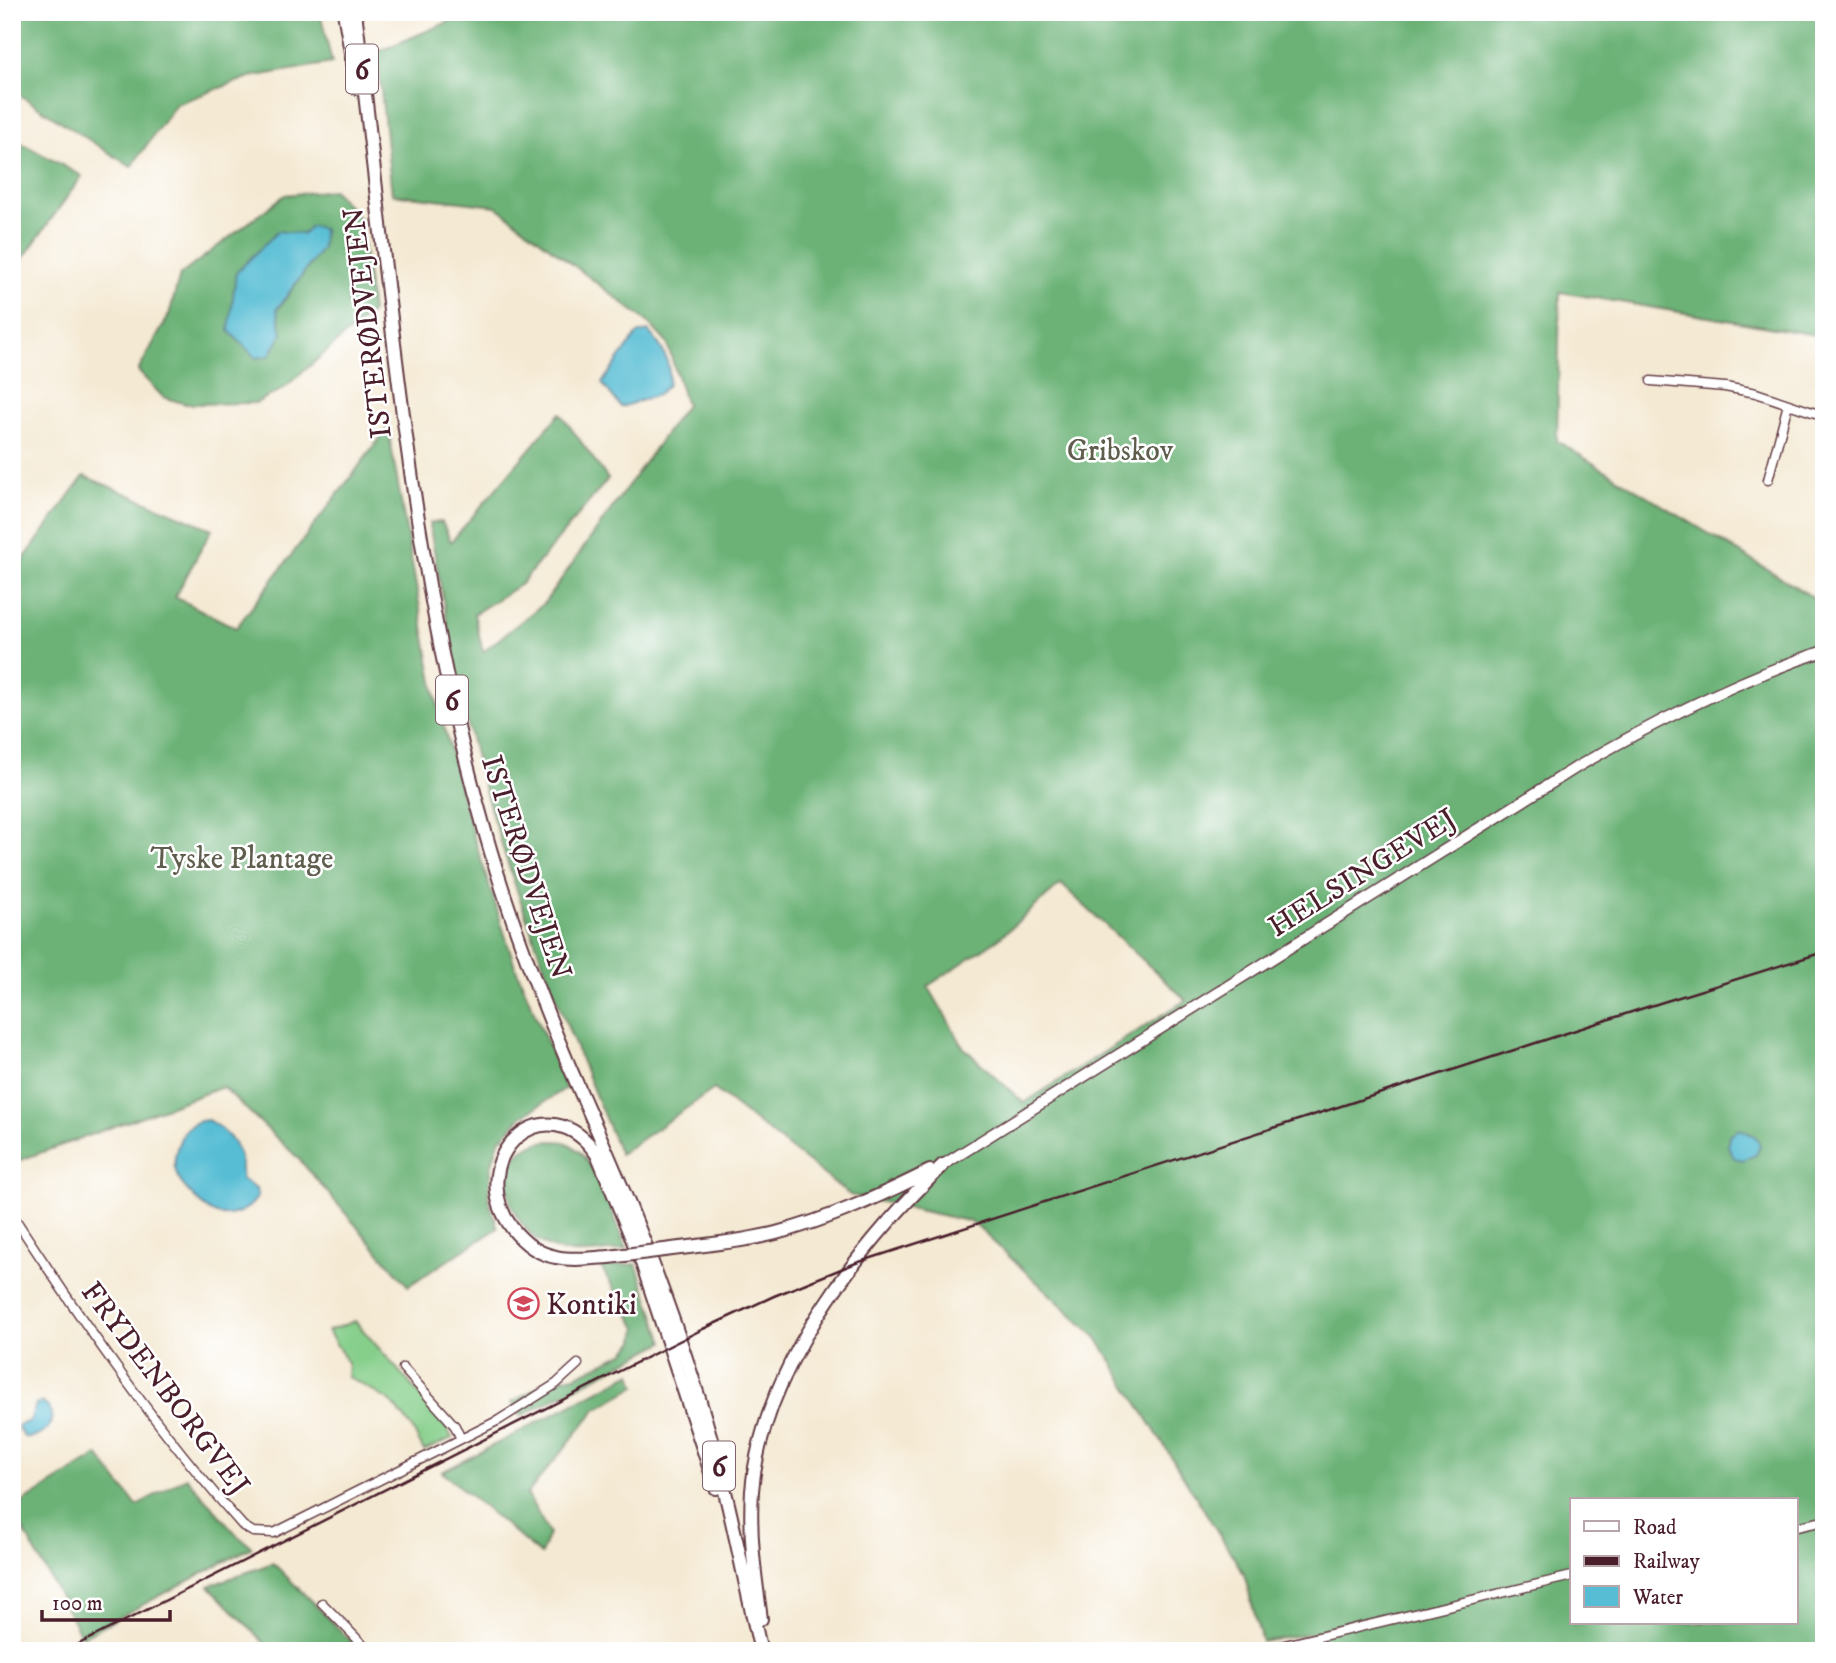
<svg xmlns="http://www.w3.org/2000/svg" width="1836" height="1663" font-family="'IM FELL DW Pica',serif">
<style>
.green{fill:#86cf8b;stroke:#68775b;stroke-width:2}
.forest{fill:#6cb277;stroke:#5b6851;stroke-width:2;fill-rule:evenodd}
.water{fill:#56bdd4;stroke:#506e80;stroke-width:2}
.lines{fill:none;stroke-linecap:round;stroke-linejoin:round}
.minor-casing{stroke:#643d44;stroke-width:11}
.tertiary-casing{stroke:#643d44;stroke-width:13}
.trunk-casing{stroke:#643d44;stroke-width:16}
.minor{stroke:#fff;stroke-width:8}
.tertiary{stroke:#fff;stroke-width:10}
.trunk{stroke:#fff;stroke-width:12}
.rail{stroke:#4a1f2b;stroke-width:2.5}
.trunk-bridge-casing{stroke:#643d44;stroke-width:16;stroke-linecap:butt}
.trunk-bridge{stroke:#fff;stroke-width:12}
.labels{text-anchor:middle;stroke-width:5;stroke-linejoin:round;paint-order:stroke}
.shield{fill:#fff;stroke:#80626b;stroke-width:2}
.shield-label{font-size:28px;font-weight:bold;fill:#4a1f2b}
.street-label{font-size:30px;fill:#4a1f2b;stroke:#fff}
.park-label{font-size:30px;fill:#5f5d4d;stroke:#fff}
.poi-label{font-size:30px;fill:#4a1f2b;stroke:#fff;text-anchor:start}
</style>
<rect width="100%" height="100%" fill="#fff"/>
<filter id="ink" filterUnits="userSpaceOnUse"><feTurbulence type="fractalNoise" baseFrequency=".0143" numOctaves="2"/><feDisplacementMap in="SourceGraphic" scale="14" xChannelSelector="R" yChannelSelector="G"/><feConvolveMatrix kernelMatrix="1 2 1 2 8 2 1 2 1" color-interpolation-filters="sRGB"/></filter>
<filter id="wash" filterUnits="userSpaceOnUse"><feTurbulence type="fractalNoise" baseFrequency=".00686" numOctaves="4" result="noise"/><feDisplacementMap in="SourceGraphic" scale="28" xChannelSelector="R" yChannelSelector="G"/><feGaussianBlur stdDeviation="1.57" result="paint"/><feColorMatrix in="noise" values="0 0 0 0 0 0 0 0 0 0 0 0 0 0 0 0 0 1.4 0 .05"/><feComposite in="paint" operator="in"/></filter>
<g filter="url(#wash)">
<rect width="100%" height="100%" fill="#f4e9d3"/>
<path class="green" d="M 355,1321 L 443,1421 L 452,1438 L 424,1451 L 411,1426 L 390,1401 L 347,1376 L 348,1363 L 328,1331 Z"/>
<path class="forest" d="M 12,12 L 320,12 L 332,63 L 250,77 L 176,104 L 131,167 L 12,90 Z
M 472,12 L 1824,12 L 1822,336 L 1560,292 L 1557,441 L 1824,604 L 1824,1651 L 1317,1651 L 1312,1633 L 1262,1642 L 1244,1574 L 1097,1338 L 972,1222 L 850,1195 L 714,1089 L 620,1154 C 568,1031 518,906 481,777 C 458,694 445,608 429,523 L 442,522 L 451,542 L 560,413 L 608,479 L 521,584 L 474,614 L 483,652 L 544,603 L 686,405 L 667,343 L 649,323 L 496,206 L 392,194 L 377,52 ZM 1061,884 L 1186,1000 L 1024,1103 L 964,1048 L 928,986 L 998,939 ZM 1572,1500 L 1796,1500 L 1796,1623 L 1572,1623 Z
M 12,138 L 82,176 L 12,274 Z
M 333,190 L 360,219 L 372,312 L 283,389 L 256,403 L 186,404 L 163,397 L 138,371 L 169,315 L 180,275 L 285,195 ZM 323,229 L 322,248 L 277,310 Z
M 388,428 L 435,693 L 470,825 L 515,966 L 566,1088 L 521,1117 L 499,1141 L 492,1164 L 488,1198 L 498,1228 L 408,1286 L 298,1158 L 223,1087 L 12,1163 L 12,579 L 26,556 L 84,476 L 212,529 L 175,597 L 236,628 Z
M 550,1141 C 555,1141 563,1141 567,1143 C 597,1157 614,1220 627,1249 C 604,1251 580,1257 557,1250 C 506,1234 480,1148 550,1141 Z
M 636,1264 L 664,1342 L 521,1416 L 511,1403 L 549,1381 L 575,1376 L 624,1353 L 635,1341 L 637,1328 L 601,1267 Z
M 632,1373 L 636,1386 L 596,1409 L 527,1494 L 549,1533 L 541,1555 L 442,1472 Z
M 98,1455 L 137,1506 L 186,1477 L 238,1536 L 252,1547 L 82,1637 L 12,1509 Z
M 273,1563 L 361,1651 L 272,1651 L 209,1586 Z"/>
<path class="water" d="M 311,226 L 323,229 L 322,248 L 277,309 L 282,334 L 269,356 L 256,358 L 229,331 L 236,273 L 278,231 L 303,234 Z
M 648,331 C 663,347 672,363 668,385 L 657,395 L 621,407 L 602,383 L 637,334 Z
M 208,1120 C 233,1135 243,1150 241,1179 L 256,1189 L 258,1196 C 248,1213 224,1222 207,1209 C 201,1205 196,1199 191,1194 C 186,1189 178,1180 176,1172 C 172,1162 176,1150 180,1140 C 185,1127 194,1121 208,1120 Z
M 1740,1129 L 1755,1136 L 1760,1145 L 1756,1155 L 1743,1160 L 1734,1158 L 1728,1146 L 1729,1135 Z
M 42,1402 C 63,1416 45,1441 24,1437 L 18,1428 L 19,1425 L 30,1421 L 36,1404 Z"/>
</g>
<g filter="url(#ink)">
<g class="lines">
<defs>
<path id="minor" d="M 1651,381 L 1725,387 L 1756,393 L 1824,416
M 1768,480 L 1788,404
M 12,1214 C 82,1322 158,1431 243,1526 L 253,1532 L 274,1533 L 499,1420 L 556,1384 L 578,1364
M 403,1368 L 455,1426 L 461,1439
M 1796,1527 L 1824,1521
M 322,1603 L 369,1651
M 1260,1651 L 1572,1576"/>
<path id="tertiary" d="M 943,1165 L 1577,767 C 1656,721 1737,680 1824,651"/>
<path id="trunk" d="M 344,12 L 357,88
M 355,12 C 390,285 408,563 484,828 C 506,907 535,985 567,1061 C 595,1126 625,1191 650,1257 C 676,1326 700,1396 719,1468 C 735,1528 746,1590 761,1651
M 680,1248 C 712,1244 745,1241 776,1233 C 830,1219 880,1196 930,1171
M 609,1257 C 591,1258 573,1261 556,1257 C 538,1254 523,1242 512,1228 C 461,1159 547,1079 598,1156 L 642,1263 L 716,1488
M 761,1619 C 755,1576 749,1535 752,1491 C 762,1369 858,1247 943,1165"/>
</defs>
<use href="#minor" class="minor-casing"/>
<use href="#tertiary" class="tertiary-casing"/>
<use href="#trunk" class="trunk-casing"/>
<use href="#minor" class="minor"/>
<use href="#tertiary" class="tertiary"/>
<use href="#trunk" class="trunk"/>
<path class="rail" d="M 65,1651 L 703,1329 L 774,1296 L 856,1263 L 1647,1007 L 1824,952"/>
<defs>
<path id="trunk-bridge" d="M 609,1257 L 680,1248"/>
</defs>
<use href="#trunk-bridge" class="trunk-bridge-casing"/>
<use href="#trunk-bridge" class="trunk-bridge"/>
</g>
</g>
<defs>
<symbol id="school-ring" viewBox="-11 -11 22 22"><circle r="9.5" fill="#fff" stroke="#d1495b" stroke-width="1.5"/><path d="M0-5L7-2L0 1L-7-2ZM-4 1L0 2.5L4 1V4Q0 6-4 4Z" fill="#d1495b"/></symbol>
</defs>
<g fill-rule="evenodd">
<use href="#school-ring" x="506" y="1286" width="35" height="35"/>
</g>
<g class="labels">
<g class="shield">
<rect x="346" y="44.5" width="32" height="49" rx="5"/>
<rect x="436" y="675.5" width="32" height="49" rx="5"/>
<rect x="703" y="1441.5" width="32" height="49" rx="5"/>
</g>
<g class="shield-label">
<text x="362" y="79">6</text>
<text x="452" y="710">6</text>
<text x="719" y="1476">6</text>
</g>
<g class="street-label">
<text transform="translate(367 323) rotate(-97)" y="10">ISTERØDVEJEN</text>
<text transform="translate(527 867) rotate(72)" y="10">ISTERØDVEJEN</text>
<text transform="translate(1362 872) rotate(-32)" y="10">HELSINGEVEJ</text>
<text transform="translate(166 1388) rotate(53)" y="10">FRYDENBORGVEJ</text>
</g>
<g class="park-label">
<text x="1120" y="460">Gribskov</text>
<text x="242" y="868">Tyske Plantage</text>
</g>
<g class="poi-label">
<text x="546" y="1314">Kontiki</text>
</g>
</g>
<rect width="1836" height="1663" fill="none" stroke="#fff" stroke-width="42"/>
<rect x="1570" y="1498" width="228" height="126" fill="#ffffff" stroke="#b7a5aa" stroke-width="2"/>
<rect x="1584" y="1521" width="35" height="10" fill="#ffffff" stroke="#b7a5aa" stroke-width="2"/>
<text x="1633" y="1534" font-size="21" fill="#4a1f2b">Road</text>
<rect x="1584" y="1556" width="35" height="10" fill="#4a1f2b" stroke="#b7a5aa" stroke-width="2"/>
<text x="1633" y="1568" font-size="21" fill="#4a1f2b">Railway</text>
<rect x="1584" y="1586" width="35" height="21" fill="#56bdd4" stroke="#b7a5aa" stroke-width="2"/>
<text x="1633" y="1604" font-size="21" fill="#4a1f2b">Water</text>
<path d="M42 1610v10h128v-10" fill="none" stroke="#4a1f2b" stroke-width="3.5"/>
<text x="52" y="1610" font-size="21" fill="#4a1f2b" stroke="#ffffff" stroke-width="5" paint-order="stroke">100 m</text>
</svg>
